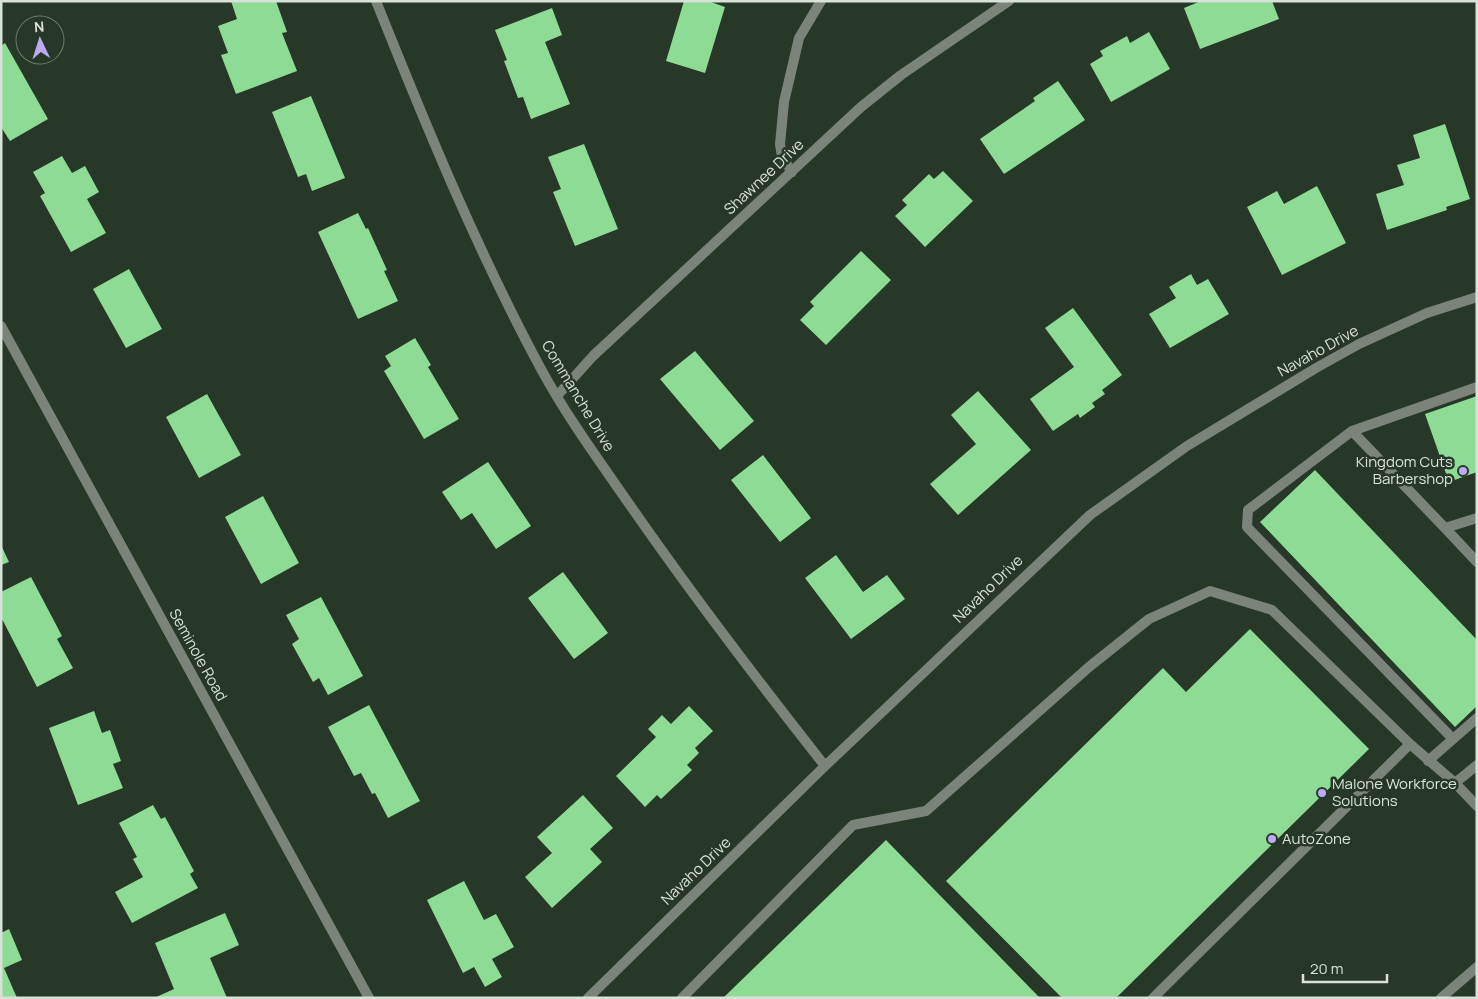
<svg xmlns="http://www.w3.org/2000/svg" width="1478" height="999" font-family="Manrope,sans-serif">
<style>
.building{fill:#8ddb94}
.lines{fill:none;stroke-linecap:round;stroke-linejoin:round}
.service{stroke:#7b837b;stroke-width:10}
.minor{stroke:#7b837b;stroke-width:10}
.poi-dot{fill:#bea9f5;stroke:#273728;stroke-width:2}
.labels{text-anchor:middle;stroke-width:5;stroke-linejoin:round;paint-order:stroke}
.street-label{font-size:15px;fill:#d8e2d8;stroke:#273728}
.poi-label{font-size:15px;fill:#d8e2d8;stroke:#273728;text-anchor:start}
</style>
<rect width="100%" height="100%" fill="#273728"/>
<path class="building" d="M 231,1 L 276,1 L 287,32 L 282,33 L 297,71 L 236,94 L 221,55 L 228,53 L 218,26 L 237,19 Z
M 684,1 L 708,1 L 725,7 L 705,73 L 666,61 Z
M 1201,1 L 1272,1 L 1279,19 L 1200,49 L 1184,8 Z
M 552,8 L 562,35 L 545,42 L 570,104 L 531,119 L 523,97 L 518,98 L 504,61 L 507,60 L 495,30 Z
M 1149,32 L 1170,69 L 1111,102 L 1090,64 L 1103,56 L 1100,51 L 1127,36 L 1130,43 Z
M 5,43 L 48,119 L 10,141 L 1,127 L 1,46 Z
M 1058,81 L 1085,120 L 1004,174 L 980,139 L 1035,101 L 1033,98 Z
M 311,96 L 345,178 L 312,191 L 306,174 L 298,177 L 272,112 Z
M 1445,124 L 1470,199 L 1446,207 L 1447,210 L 1387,230 L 1376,194 L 1404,185 L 1397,165 L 1420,158 L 1413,135 Z
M 584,144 L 618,229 L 575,246 L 553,192 L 561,189 L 548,157 Z
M 62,156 L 72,173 L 85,166 L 99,192 L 87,199 L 106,233 L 71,252 L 40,196 L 45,193 L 33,172 Z
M 943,171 L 973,201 L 925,247 L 895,216 L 907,205 L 902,200 L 929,174 L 934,179 Z
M 1317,186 L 1346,243 L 1282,275 L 1247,207 L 1277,191 L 1284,204 Z
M 358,213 L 366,229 L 368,228 L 387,270 L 384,271 L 398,301 L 358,319 L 318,232 Z
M 861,251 L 891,280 L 826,345 L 800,320 L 814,306 L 810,302 Z
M 129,269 L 162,329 L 126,348 L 93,289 Z
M 1191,274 L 1197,285 L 1208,279 L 1229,314 L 1170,348 L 1149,314 L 1176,298 L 1169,287 Z
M 1073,308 L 1122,375 L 1102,390 L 1105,394 L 1092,403 L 1095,407 L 1080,418 L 1078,414 L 1053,431 L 1030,399 L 1074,367 L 1045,328 Z
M 415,338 L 431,365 L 428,367 L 459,419 L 424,439 L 384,371 L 391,366 L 385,356 Z
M 695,351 L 754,421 L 720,450 L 660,379 Z
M 978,391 L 1031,450 L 958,515 L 930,484 L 976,444 L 951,415 Z
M 207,394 L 241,455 L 199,478 L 166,417 Z
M 1477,396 L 1477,472 L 1449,482 L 1425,414 Z
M 763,455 L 811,518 L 780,542 L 731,480 Z
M 488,462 L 531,526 L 496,549 L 472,513 L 461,520 L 442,492 Z
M 1315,470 L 1477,640 L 1477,706 L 1455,727 L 1260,522 Z
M 263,496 L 299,563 L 261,584 L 225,517 Z
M 1,545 L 9,562 L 1,565 Z
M 836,555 L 863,592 L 887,575 L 905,599 L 851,639 L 805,578 Z
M 563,572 L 608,633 L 574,659 L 528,598 Z
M 31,577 L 62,636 L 57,639 L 73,668 L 37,687 L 1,617 L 1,592 Z
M 321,597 L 363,676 L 328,695 L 319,678 L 313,682 L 292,644 L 299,639 L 286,615 Z
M 1250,629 L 1369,749 L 1116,998 L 1062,998 L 946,881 L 1163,668 L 1186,692 Z
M 369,705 L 420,801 L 388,818 L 375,793 L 372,794 L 361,773 L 354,776 L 328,727 Z
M 689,706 L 713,731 L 695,748 L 699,753 L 687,765 L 692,770 L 661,799 L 657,795 L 645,807 L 616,776 L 656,737 L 648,729 L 662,715 L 671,724 Z
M 94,711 L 102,733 L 110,730 L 121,761 L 113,764 L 123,788 L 78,805 L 49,728 Z
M 583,795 L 613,828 L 590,849 L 602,862 L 552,908 L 525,877 L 552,853 L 537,837 Z
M 153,805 L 161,819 L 165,817 L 194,871 L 190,874 L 198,888 L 132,923 L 115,892 L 143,877 L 133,859 L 137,857 L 119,823 Z
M 886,840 L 1040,998 L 723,998 Z
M 464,881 L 484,920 L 496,914 L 514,947 L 492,959 L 502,977 L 485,987 L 474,967 L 463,973 L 427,900 Z
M 225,913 L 239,945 L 210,958 L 227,998 L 154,998 L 174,989 L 155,943 Z
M 9,929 L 22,960 L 4,968 L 17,998 L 1,998 L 1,933 Z"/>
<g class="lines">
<path class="service" d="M 792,172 L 782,157 L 780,144 L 784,102 L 799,38 L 821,1
M 1352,431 L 1445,528 L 1477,518
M 1445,528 L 1477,562
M 1453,739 L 1247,527 L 1248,510 L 1352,431 L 1477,387
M 1428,761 L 1477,718
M 1455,783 L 1477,765
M 682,998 L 853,825 L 926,811 L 1089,667 L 1149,619 L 1210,591 L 1272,610 L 1410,744 L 1455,783 L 1477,806
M 1153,998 L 1410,744
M 1441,998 L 1477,967"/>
<path class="minor" d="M 376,1 C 426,126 477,250 541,369 C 567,417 600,462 632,508 C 693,596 758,681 825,766
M 1,326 L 369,998
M 557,396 L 593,356 L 861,107 L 901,75 L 1009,1
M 588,998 L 825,766 L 1090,515 L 1187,446 L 1316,368 L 1359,344 L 1427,313 L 1477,297"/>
</g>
<g class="poi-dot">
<circle cx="1463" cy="471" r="5"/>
<circle cx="1322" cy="793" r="5"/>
<circle cx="1272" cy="839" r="5"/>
</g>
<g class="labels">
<g class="street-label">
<text transform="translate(764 177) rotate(-43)" y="5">Shawnee Drive</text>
<text transform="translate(1318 351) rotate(-29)" y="5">Navaho Drive</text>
<text transform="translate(578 396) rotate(59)" y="5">Commanche Drive</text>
<text transform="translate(988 589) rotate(-44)" y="5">Navaho Drive</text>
<text transform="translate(198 655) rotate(61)" y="5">Seminole Road</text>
<text transform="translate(696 871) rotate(-44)" y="5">Navaho Drive</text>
</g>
<g class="poi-label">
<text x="1453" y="467" text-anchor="end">Kingdom Cuts<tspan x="1453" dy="17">Barbershop</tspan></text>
<text x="1332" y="789">Malone Workforce<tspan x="1332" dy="17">Solutions</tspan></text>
<text x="1282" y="844">AutoZone</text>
</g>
</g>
<rect width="1478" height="999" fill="none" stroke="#d8e2d8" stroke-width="5"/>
<g transform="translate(40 40) rotate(356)"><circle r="24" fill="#273728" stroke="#6e7b6e"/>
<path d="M0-4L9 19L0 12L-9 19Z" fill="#bea9f5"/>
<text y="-8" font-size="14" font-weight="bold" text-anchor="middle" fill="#d8e2d8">N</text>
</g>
<path d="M1303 974v8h84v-8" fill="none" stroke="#d8e2d8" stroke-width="2.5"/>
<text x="1310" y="974" font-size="15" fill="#d8e2d8" stroke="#273728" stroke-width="4" paint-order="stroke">20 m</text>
</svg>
